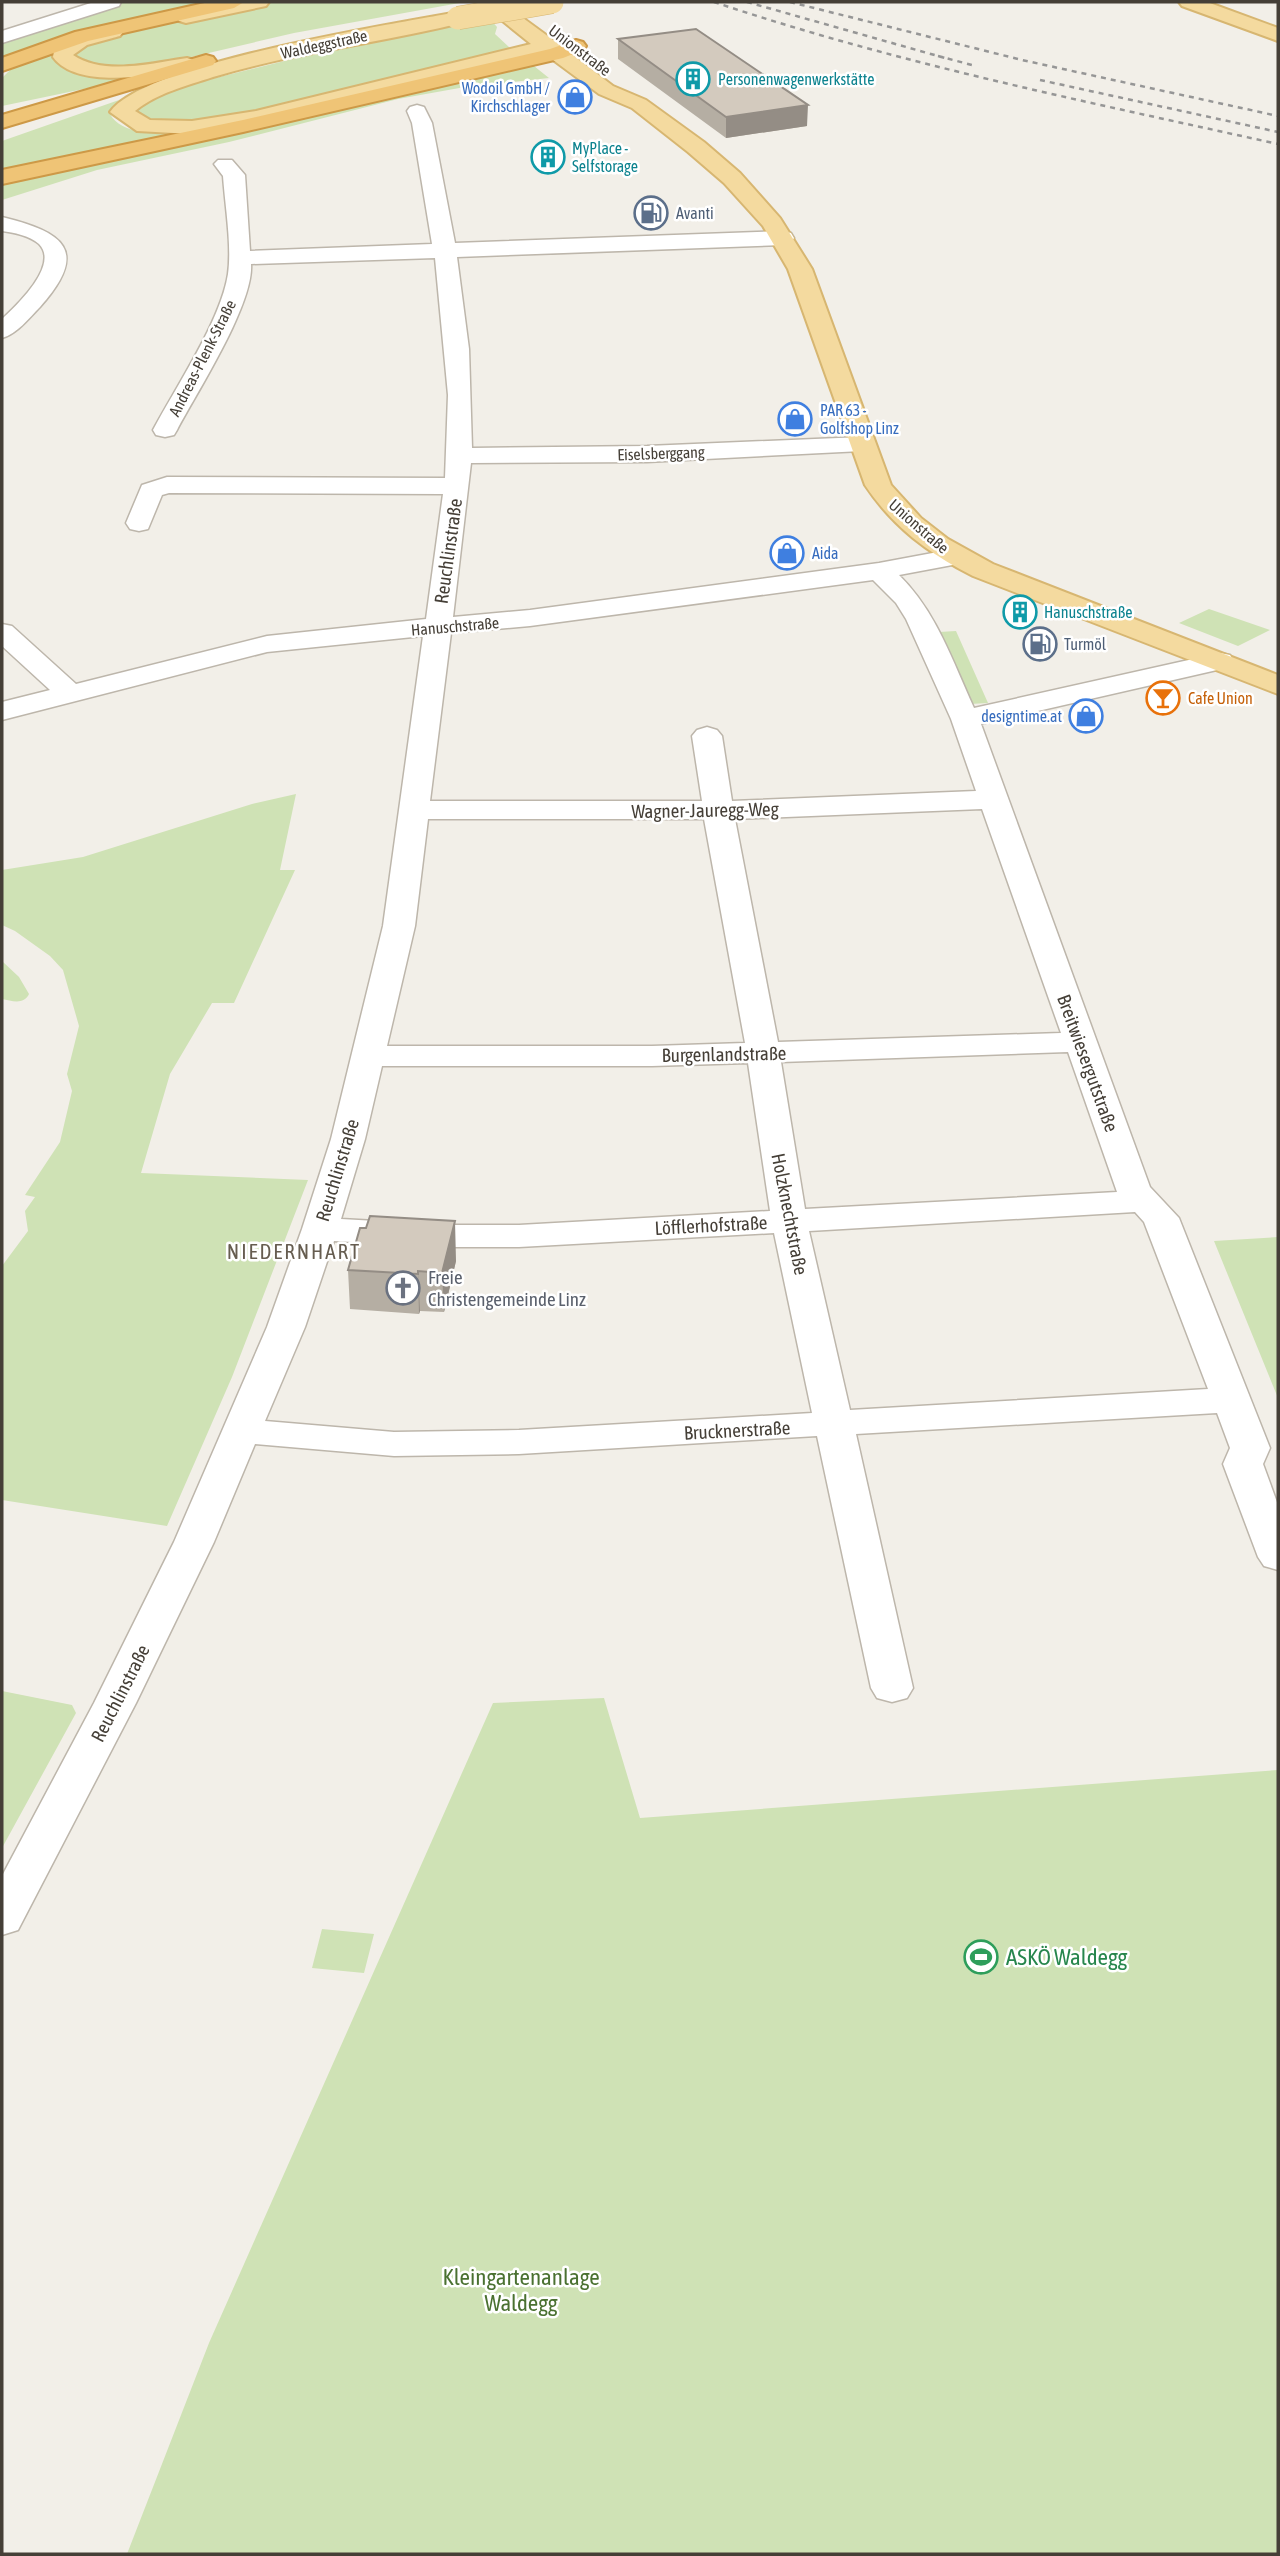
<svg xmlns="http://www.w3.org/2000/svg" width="1280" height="2556" font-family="'Asap Condensed',sans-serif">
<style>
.green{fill:#cfe2b5}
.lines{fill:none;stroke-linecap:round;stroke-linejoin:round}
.minor-casing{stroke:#bdb6ab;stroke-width:3}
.major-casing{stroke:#d7b671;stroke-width:4}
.highway-casing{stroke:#cd9947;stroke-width:4}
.minor{fill:#fff;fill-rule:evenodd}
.major{fill:#f4da9f;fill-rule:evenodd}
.highway{fill:#efc476;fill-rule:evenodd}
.rail{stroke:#969696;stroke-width:2.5;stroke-dasharray:5 5;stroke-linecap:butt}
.major-bridge-casing{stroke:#d7b671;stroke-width:24;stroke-linecap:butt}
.major-bridge{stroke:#f4da9f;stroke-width:23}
.wall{fill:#b5aea3}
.shaded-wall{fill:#948d85}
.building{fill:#d3cabe;stroke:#948d85;stroke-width:2}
.labels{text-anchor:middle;stroke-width:5;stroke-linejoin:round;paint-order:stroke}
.far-street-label{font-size:16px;fill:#453f37;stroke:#fff}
.far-culture-label{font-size:16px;fill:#0d838f;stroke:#fff;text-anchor:start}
.far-shop-label{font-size:16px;fill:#366cbe;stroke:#fff;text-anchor:end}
.far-service-label{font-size:16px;fill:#4e5e75;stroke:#fff;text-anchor:start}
.far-food-label{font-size:16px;fill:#c56008;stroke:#fff;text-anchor:start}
.street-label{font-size:19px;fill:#453f37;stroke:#fff}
.worship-label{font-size:19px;fill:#5b616d;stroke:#fff;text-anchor:start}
.neighbourhood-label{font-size:21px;letter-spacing:2px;fill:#665d50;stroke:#fff}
.near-leisure-label{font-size:23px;fill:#27864d;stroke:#fff;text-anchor:start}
.near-park-label{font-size:23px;fill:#4a7131;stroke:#fff}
</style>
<rect width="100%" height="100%" fill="#f2efe8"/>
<path class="green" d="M 123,2 L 216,2 L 41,45 L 2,59 L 2,41 Z
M 272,2 L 465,2 L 294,33 L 170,62 L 119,68 L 94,66 L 73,56 L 72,52 L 101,37 Z
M 490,19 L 497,27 L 495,34 L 511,49 L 313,101 L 178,127 L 136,117 L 133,108 L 171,90 L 215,78 L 398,33 Z
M 51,54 C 56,75 122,72 142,73 L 98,86 L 2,106 L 2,78 L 13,67 Z
M 523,66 L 534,66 L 549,78 L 465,87 L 398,99 L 229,142 L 97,170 L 2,200 L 2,184 L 264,128 Z
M 119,100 L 112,107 L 110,114 C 121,135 157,133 177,134 L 2,170 L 2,141 Z
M 1209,609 L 1270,630 L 1238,646 L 1179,623 Z
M 956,631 L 988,703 L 970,704 L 939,632 Z
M 296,794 L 280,870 L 295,870 L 234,1003 L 212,1003 L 170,1074 L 141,1173 L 308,1180 L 232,1377 L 167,1526 L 2,1500 L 2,1266 L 28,1231 L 25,1211 L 35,1197 L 25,1195 L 60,1142 L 72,1091 L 67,1074 L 79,1026 L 63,970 L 50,956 L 15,931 L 2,925 L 2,870 L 83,857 L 252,804 Z
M 2,961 L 19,977 L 29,994 C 24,1005 12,1001 2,999 Z
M 1278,1237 L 1278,1398 L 1214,1241 Z
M 2,1691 L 72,1705 L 76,1713 L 2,1848 Z
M 604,1698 L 640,1818 L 1278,1770 L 1278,2554 L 127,2554 L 209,2343 L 493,1703 Z
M 322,1929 L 374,1934 L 364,1973 L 312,1968 Z"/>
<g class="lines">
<defs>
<path id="minor" d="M 94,2 L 121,2 L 119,6 L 2,43 L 2,31 Z
M 417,105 L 424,107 L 432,123 L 455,243 L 783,231 L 791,233 L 794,238 L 791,243 L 783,245 L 457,257 L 469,349 L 472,448 L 647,446 L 862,437 L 871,439 L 874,444 L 871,449 L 862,451 L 647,462 L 471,463 L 453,617 L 530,610 L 879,563 L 954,549 L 963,551 L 967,557 L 963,563 L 899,575 C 936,611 953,662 974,708 L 1220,653 L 1230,655 L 1234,661 L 1230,667 L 981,724 L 1150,1187 L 1179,1218 L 1270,1448 L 1263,1464 L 1278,1505 L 1278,1570 L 1264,1566 L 1258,1557 L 1223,1464 L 1230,1448 L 1217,1413 L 856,1434 L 913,1688 L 907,1698 L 892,1702 L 877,1698 L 871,1688 L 817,1436 L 519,1454 L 394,1456 L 255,1444 L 214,1542 L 136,1703 L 18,1930 L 2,1935 L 2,1876 L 94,1703 L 174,1542 L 267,1327 L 302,1229 L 331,1139 L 383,926 L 423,636 L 267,652 L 2,720 L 2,702 L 50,690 L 2,646 L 2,624 L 12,626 L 76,684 L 267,636 L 426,619 L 443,494 L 169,493 L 162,495 L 148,529 L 139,531 L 130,529 L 126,523 L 142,485 L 167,477 L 445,478 L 448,395 L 435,258 L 251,264 C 254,304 197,392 177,430 L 174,435 L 165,437 L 156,435 L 153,430 C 176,387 221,320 228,274 C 232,245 225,205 223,176 L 214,164 L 218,160 L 232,160 L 245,175 L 250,251 L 432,244 L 412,123 L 407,111 L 410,107 ZM 873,580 L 896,603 L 906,619 L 951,719 L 976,791 L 732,801 L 722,736 L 717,730 L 707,727 L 697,730 L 692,736 L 702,801 L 430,801 L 451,633 L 530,626 ZM 982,809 L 1061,1033 L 778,1042 L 735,819 ZM 428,819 L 704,819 L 745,1043 L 652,1046 L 387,1046 L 415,926 ZM 1068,1052 L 1117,1192 L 805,1209 L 781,1062 ZM 748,1063 L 770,1211 L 519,1225 L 447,1225 L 341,1219 L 365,1139 L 382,1066 L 652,1066 ZM 1135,1212 L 1144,1222 L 1208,1389 L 850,1410 L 809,1231 ZM 774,1233 L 812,1413 L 519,1430 L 394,1432 L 265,1421 L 305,1327 L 334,1241 L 447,1247 L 519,1247 Z
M 2,217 C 63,232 91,250 40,307 C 29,318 17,334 2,338 L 2,319 C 16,306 60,265 39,244 C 29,235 14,233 2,231 Z"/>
<path id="major" d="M 231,2 L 269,2 L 266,6 L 186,23 L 179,21 L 176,17 L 179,13 Z
M 479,2 L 501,2 L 553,40 L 570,41 L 573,45 L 566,50 L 613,86 L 646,100 L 704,142 L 740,173 L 780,218 L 812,269 L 891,485 L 921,518 L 948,539 L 993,564 L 1278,675 L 1278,694 L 973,576 C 928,553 893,527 865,485 L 788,269 L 763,226 L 724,183 L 688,152 L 632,108 L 599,94 L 545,54 L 328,108 L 256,124 L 192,134 L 137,131 L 110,112 C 144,63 393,24 458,12 L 465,14 L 468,18 L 465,22 C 382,43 296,52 213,77 C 186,86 157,93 135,111 L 150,120 L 192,121 L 256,111 L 531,44 Z
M 1179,2 L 1207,2 L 1278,28 L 1278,41 L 1182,6 Z
M 113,26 L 120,28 L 123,32 L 120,36 L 87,45 L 73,55 C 104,76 152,63 187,58 L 194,60 L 197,64 L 194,68 L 187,70 C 152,75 77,90 53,57 C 55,35 96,30 113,26 Z"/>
<path id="highway" d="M 209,2 L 244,2 L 234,8 L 88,41 L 2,71 L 2,58 L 75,32 Z
M 576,40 L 583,42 L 586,46 L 583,50 L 563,58 L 243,132 L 2,184 L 2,170 L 243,120 L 550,49 Z
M 206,55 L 213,57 L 216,61 L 213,65 L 2,128 L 2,115 Z"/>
</defs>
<use href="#minor" class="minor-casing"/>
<use href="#major" class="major-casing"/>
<use href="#highway" class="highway-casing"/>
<use href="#minor" class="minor"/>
<use href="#major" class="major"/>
<use href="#highway" class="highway"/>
<path class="rail" d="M 714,2 C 899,64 1088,102 1278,144
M 747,2 L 945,58
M 790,2 L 1022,60 L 1278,116
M 938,56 L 972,65
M 1040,80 L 1278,132"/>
<defs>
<path id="major-bridge" d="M 458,18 L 552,2"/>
</defs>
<use href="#major-bridge" class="major-bridge-casing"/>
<use href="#major-bridge" class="major-bridge"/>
</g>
<path class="wall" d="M 618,39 L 807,126 L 726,138 L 618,59 Z
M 366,1228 L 456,1261 L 444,1312 L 420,1311 L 419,1314 L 350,1309 L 348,1270 Z"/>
<path class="shaded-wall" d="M 808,105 L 807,126 L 726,138 L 726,117 Z
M 455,1221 L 456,1261 L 444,1312 L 442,1273 Z
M 418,1271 L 420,1311 L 419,1314 L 418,1274 Z"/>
<path class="building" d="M 696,29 L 808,105 L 726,117 L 618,39 Z
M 370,1216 L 455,1221 L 442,1273 L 418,1271 L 418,1274 L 348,1270 L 360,1228 L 366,1228 Z"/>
<defs>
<symbol id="building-ring" viewBox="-11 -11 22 22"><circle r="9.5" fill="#fff" stroke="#0f9aa8" stroke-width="1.5"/><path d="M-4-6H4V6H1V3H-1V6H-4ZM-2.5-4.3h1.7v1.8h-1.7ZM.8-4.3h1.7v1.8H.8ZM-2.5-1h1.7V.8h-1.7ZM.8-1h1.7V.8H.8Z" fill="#0f9aa8"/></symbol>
<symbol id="shop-ring" viewBox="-11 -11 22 22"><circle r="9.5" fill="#fff" stroke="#3f7fe0" stroke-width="1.5"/><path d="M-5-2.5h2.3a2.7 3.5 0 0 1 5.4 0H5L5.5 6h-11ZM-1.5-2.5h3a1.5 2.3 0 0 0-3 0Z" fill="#3f7fe0"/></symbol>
<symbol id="fuel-ring" viewBox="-11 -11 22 22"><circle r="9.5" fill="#fff" stroke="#5c6f8a" stroke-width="1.5"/><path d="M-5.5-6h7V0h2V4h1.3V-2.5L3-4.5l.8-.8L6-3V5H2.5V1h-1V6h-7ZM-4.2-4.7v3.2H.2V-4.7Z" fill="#5c6f8a"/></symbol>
<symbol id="bar-ring" viewBox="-11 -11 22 22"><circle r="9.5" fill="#fff" stroke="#e8710a" stroke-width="1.5"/><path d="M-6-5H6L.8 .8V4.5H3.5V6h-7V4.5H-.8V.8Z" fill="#e8710a"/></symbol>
<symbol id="church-ring" viewBox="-11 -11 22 22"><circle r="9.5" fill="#fff" stroke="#6b7280" stroke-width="1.5"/><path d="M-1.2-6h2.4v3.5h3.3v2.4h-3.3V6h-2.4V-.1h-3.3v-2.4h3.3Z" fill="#6b7280"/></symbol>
<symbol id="stadium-ring" viewBox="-11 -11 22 22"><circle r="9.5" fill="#fff" stroke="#2e9e5b" stroke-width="1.5"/><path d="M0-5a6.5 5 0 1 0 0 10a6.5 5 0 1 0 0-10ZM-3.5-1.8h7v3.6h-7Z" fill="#2e9e5b"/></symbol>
</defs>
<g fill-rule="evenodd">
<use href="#building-ring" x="674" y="60" width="38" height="38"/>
<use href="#shop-ring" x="556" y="78" width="38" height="38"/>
<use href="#building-ring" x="529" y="138" width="38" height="38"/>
<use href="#fuel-ring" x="632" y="194" width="38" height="38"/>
<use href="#shop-ring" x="776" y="400" width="38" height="38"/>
<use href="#shop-ring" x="768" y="534" width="38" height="38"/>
<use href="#building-ring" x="1001" y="593" width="38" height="38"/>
<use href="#fuel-ring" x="1021" y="625" width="38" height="38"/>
<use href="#bar-ring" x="1144" y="679" width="38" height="38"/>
<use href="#shop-ring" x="1067" y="697" width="38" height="38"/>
<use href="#church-ring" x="384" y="1269" width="38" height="38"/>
<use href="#stadium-ring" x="962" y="1938" width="38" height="38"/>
</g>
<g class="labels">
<g class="far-street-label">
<text transform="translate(324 44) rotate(-12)" y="6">Waldeggstraße</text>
<text transform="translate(580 50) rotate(37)" y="6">Unionstraße</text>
<text transform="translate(202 358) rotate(-63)" y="6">Andreas-Plenk-Straße</text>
<text transform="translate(661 453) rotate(-2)" y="6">Eiselsberggang</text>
<text transform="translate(919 526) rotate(41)" y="6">Unionstraße</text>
<text transform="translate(455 626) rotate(-5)" y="6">Hanuschstraße</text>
</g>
<g class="far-culture-label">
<text x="718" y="85">Personenwagenwerkstätte</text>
<text x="572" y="154">MyPlace -<tspan x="572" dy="18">Selfstorage</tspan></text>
<text x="1044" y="618">Hanuschstraße</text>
</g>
<g class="far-shop-label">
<text x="550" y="94">Wodoil GmbH /<tspan x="550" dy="18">Kirchschlager</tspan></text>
<text x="820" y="416" text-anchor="start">PAR 63 -<tspan x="820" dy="18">Golfshop Linz</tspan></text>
<text x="812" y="559" text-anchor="start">Aida</text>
<text x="1062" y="722">designtime.at</text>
</g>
<g class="far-service-label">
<text x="676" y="219">Avanti</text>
<text x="1064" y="650">Turmöl</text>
</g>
<g class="far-food-label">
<text x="1188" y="704">Cafe Union</text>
</g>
<g class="street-label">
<text transform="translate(448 551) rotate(-82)" y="7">Reuchlinstraße</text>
<text transform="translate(705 810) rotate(-1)" y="7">Wagner-Jauregg-Weg</text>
<text transform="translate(724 1054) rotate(-1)" y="7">Burgenlandstraße</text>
<text transform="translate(1088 1063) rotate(70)" y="7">Breitwiesergutstraße</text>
<text transform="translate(337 1170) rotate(-73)" y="7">Reuchlinstraße</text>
<text transform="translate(790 1214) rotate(79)" y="7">Holzknechtstraße</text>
<text transform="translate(711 1225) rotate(-3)" y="7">Löfflerhofstraße</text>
<text transform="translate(737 1430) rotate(-3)" y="7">Brucknerstraße</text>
<text transform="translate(120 1693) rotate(-63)" y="7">Reuchlinstraße</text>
</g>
<g class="worship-label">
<text x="428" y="1284">Freie<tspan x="428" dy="22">Christengemeinde Linz</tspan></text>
</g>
<g class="neighbourhood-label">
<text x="294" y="1259">NIEDERNHART</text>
</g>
<g class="near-leisure-label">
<text x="1006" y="1965">ASKÖ Waldegg</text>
</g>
<g class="near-park-label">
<text x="521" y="2285">Kleingartenanlage<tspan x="521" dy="26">Waldegg</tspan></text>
</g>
</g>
<rect width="1280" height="2556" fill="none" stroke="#453f37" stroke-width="7"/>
</svg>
